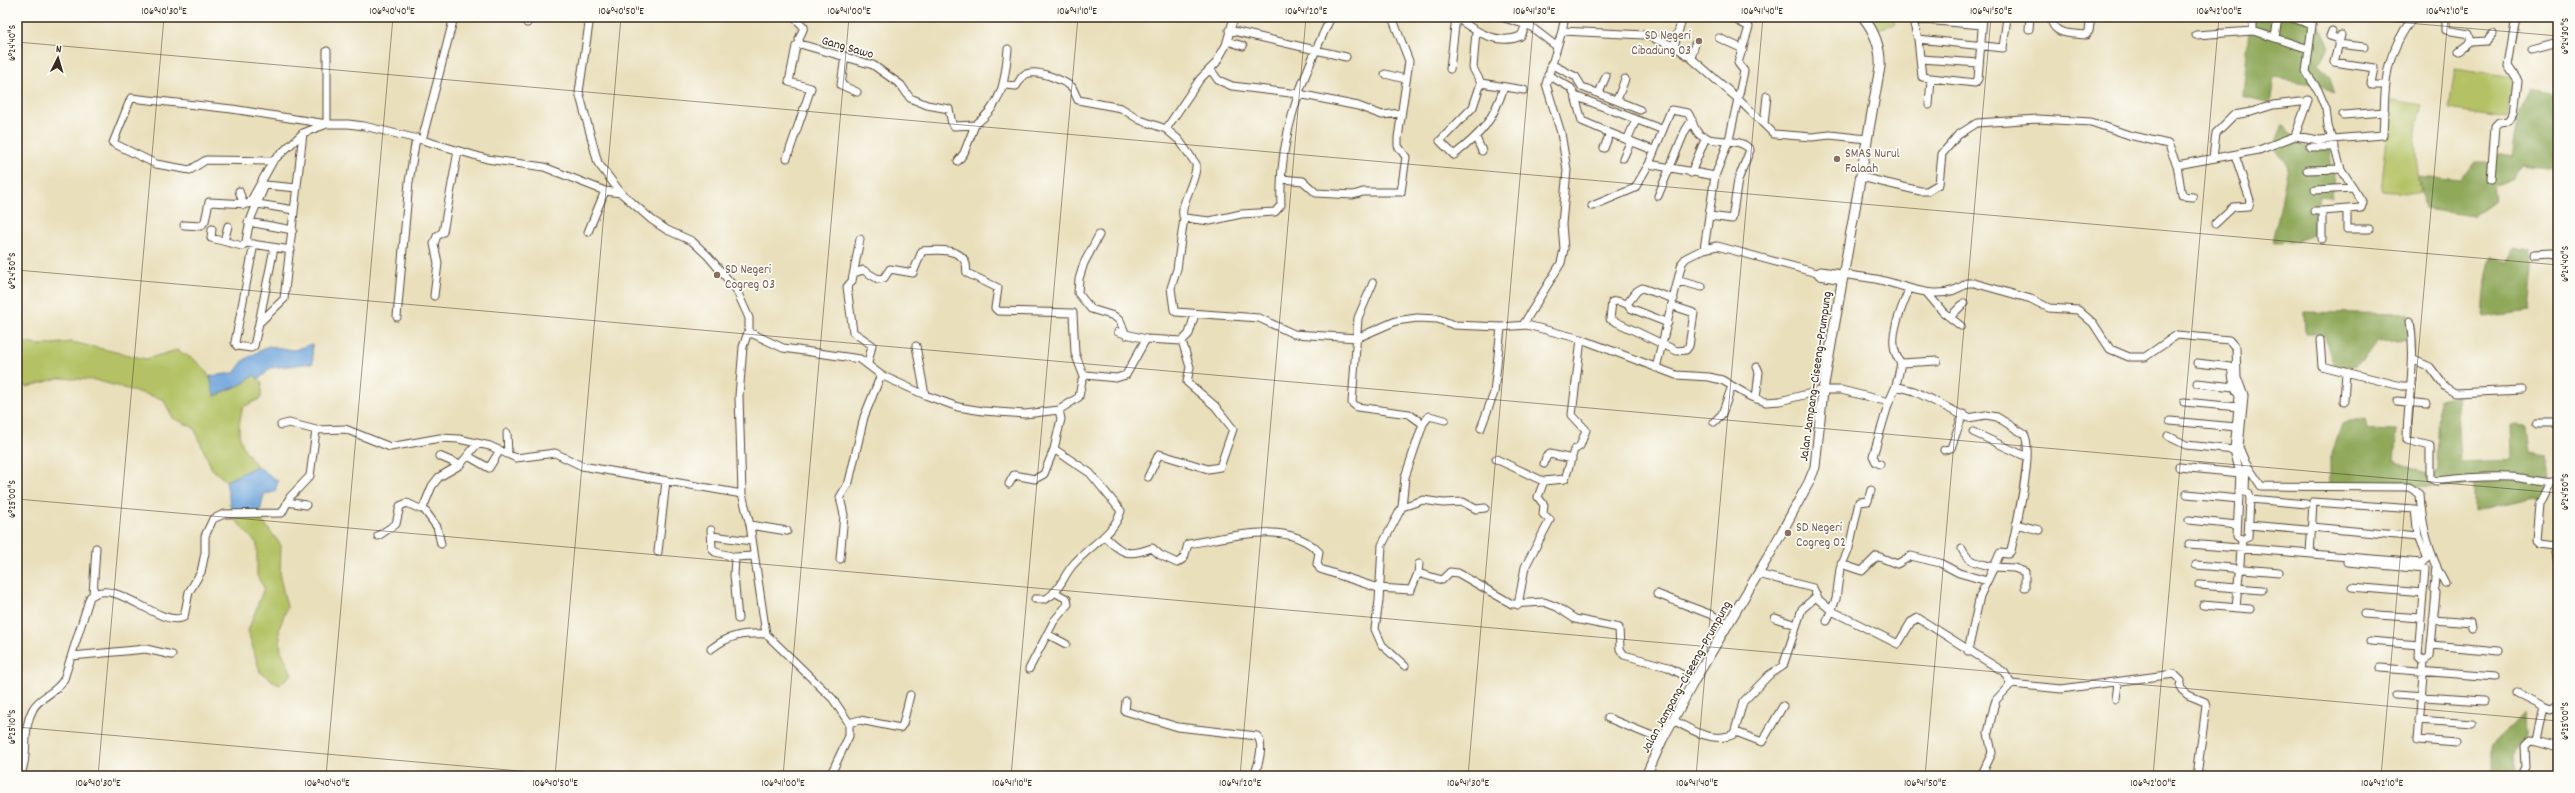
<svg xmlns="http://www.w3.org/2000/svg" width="2575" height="793" font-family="Dekko,sans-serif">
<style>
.green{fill:#b4c265;stroke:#787642}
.forest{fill:#8fa85a;stroke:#65693c}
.water{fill:#6ea4db;stroke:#54677c}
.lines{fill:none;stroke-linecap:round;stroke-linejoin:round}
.minor-casing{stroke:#554536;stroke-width:9}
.major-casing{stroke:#554536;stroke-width:11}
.minor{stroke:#fff;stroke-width:7}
.major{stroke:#fff;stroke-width:9}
.ticks{fill:none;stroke:#3b2a1e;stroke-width:1;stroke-opacity:0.45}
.education-dot{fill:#8d6e63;stroke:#fdfcf7;stroke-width:1.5}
.labels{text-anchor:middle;stroke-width:3.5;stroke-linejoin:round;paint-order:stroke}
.education-label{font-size:13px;fill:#785e54;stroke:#fdfcf7;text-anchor:start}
.street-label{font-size:13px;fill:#3b2a1e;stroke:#fdfcf7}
.neatline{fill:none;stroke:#3b2a1e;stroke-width:1.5}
.ticks-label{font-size:10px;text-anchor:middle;fill:#3b2a1e}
</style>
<rect width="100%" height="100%" fill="#fdfcf7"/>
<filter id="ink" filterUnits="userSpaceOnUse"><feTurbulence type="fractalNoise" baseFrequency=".025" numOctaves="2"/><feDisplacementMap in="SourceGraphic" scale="8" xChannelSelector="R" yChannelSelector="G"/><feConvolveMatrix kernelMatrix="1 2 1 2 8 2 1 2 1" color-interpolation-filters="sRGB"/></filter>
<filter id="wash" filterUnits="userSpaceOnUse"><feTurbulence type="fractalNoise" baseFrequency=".012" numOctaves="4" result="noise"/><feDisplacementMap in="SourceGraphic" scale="16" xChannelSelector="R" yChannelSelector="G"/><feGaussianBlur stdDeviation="0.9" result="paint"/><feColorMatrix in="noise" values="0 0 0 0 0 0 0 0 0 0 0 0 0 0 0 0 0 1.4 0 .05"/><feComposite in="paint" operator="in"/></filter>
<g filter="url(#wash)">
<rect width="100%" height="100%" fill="#e9dfbb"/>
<path class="green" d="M 1870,17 L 1893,17 L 1895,24 L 1878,29 Z
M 2455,69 L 2513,78 L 2507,118 L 2449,109 Z
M 2391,100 L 2423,105 C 2410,137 2417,161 2421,194 L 2381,191 Z
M 17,342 L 41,345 L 72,342 L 146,359 L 177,350 C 201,363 209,368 215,396 L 242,384 L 254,375 L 262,382 L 261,398 L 243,407 C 235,435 239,444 257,466 L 226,481 L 212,469 L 194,428 L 173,418 L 163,399 L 95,380 L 59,378 L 27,387 L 17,384 Z
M 232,516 L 259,517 L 281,545 L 280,578 L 287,607 L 279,629 L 281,650 L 292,674 L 279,685 L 260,672 L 248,631 L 264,588 L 257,576 L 257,544 Z"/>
<path class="forest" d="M 2250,17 L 2315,17 L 2329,48 L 2317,64 L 2329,76 L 2335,94 L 2319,85 L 2274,78 L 2270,104 L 2243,97 Z
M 2530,88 L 2558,93 L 2558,170 L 2522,166 L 2514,178 L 2493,186 L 2495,200 L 2473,216 L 2425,209 L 2419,176 L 2460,180 L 2476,162 L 2493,162 L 2496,154 L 2511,157 L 2518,116 Z
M 2283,125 L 2303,146 L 2331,150 L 2330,162 L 2334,173 L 2332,197 L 2320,196 L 2314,235 L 2293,242 L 2273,243 L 2288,167 L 2274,147 Z
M 2512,249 L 2530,252 L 2534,269 L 2530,311 L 2483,317 L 2486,279 L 2491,257 L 2508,262 Z
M 2304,312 L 2408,314 L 2414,340 L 2379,342 L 2357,365 L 2334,368 L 2324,334 L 2305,334 Z
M 2457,395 L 2461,462 L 2512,460 L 2511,425 L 2528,426 L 2531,452 L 2547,455 L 2550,480 L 2545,502 L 2534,497 L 2474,511 L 2474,482 L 2460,487 L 2330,484 L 2330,460 L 2342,424 L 2365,419 L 2367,429 L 2397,430 L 2394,460 L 2426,474 L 2437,470 L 2439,399 Z
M 2525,713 L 2526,735 C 2513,750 2512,755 2517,775 L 2549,776 L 2481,776 L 2493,774 L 2493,744 Z"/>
<path class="water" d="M 312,344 L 313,363 L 271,368 L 259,379 L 254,375 L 242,384 L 214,396 L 210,376 L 234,373 L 244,360 L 268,346 L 294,350 Z
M 257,466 L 278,481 L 275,492 L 264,494 L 259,517 L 232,516 L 226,481 Z"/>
</g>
<g filter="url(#ink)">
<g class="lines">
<defs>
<path id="minor" d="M 590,17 L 579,92 L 598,163 L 621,193 L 652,220 L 667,230 L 692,241 L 708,256 L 736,289 L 749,318 L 749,329 L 743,347 L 739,396 L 742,494 L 750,525 L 766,634 L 833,699 L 849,723 L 849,736 L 830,776
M 794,17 L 804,27 L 799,39 L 800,44 L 873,65 L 901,85 L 910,98 L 927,105 L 949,109 L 952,124 L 954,126 L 975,125 C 1003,104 1005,81 1008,49
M 1456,17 C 1474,31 1498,46 1521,36 L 1526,25
M 1501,17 L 1530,26 L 1556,46
M 1565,17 L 1562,31 L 1645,35 L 1674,46 L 1691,58 L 1737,98 L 1774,134 L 1812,137 L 1830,135 L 1867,139
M 1912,17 L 1918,39 L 1922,77 L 1975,83 L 1978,79 L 1983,17
M 2051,17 C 2052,36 2072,33 2086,35 L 2089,31 L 2091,17
M 2290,17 L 2312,25 L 2306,72 L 2318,90 L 2326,109 L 2328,126 L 2341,169 L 2363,203 L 2361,208 L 2322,211
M 2446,17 L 2446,30 L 2469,34 L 2471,42 L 2459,51
M 1913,19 L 1982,25
M 527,23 L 527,17
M 2029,29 L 2030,17
M 1229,30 L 1346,57
M 1476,31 L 1473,68 L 1481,83 L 1524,90
M 2253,31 L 2309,49
M 2332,31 L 2330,36 L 2339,39
M 2196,35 L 2253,31 L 2253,17
M 2341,35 L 2334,62 L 2374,68 L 2371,83 L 2372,85 L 2384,85
M 1719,38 L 1743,49
M 2275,38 L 2278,17
M 1918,39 L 2003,48 L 2007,17
M 1227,41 L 1243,46
M 2471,42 L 2487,41 L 2493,34
M 2338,44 L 2364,47
M 1674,46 L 1682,19
M 2532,50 L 2558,43
M 327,51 L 327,124 L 232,109 L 131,98 L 113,143 L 156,164 L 190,170 L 206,160 L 273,161 L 303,133 L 327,124 L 348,124 L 364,126 L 422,140 L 487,159 L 544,167 L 605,191
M 845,56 L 841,85 L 857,92
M 1691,58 L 1695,44
M 1921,59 L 1979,63
M 1551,64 L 1576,77 L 1582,87 L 1640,110
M 1450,69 L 1456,17
M 1211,70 L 1218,80 L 1232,86 L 1299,94 L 1358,106 L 1382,115 L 1401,113
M 1385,74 L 1405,79
M 1548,75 L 1571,88 L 1575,96
M 1481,83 L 1473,107 L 1440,141 L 1454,155 C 1482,133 1493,121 1504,87
M 1005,85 L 1016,86 C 1019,83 1021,75 1026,74 C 1038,69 1062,80 1072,87 L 1078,100 L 1121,108 L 1140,120 L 1166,129 L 1179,140 L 1196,164 C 1198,179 1177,208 1184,218 L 1210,221 L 1241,214 L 1275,212 L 1281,205 C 1278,137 1302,78 1331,17
M 1599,93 L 1606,76
M 1617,100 L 1625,79
M 1929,105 L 1931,79
M 2343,115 L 2385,112
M 1764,124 L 1767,96
M 1166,129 L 1200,79 L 1216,63 L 1226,45 L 1234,17
M 1610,133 L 1582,121 L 1575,96 L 1661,129
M 2295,136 L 2308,100
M 1476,138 L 1482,151
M 422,140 L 454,17
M 1627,140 L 1636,120
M 2310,147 L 2335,147
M 1604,148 L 1610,133 L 1653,150
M 787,158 L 811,88 L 789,82 L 796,46 L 800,44
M 1623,158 L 1631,141
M 2213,158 L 2216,133 L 2234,115 L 2251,112 L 2273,105 L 2301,102
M 958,161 L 964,153 L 975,125
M 2177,165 L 2182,196 L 2193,197
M 2307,170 L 2341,169
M 1691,173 L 1706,137
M 1861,177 L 1920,191 L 1927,191 L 1939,184 L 1942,154 L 1958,135 L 1977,123 L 2038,119 L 2091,122 L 2129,135 L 2168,144 L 2177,165 L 2259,150 L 2295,136 L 2319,140 L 2383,135 C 2386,84 2381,62 2413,17
M 1282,179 L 1303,181 L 1316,193 L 1353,195 L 1363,192 L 1401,192 L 1406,157 L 1398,146 L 1398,138 L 1409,61 L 1392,17
M 2491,180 L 2495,126 L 2499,122 L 2509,121 L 2514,113 L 2518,81 L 2508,66 L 2516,17
M 2315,190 L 2353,188
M 239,191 L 244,205
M 1658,196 L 1685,131 L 1692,120
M 258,204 L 294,210
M 1592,206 L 1635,188 L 1649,164
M 2314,211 L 2322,211 L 2322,239
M 2347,211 L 2347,229 L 2369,229
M 1710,216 L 1732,219 L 1738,180 L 1750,150 C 1739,135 1709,146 1698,133 C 1693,127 1692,119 1688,113 L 1671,110 L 1649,164 L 1715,176
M 1184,218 L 1177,269 L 1171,288 L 1174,310 L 1176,312 L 1259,318 L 1294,334 L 1357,338 L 1396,321 L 1417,318 L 1438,319 L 1454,325 L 1501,327 L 1527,325 L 1581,339 L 1676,375 L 1709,377 L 1722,380 L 1751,397 L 1766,402 L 1780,401 L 1823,390 L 1841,390 L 1889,402 L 1896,386 L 1914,391 L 1968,418 L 1986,415 L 1997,417 L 2024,434 C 2035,450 2015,530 2011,551 L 2008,554 L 2000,553 L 1994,567 C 1980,563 1968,563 1962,549
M 248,222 L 293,230
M 2215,224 L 2233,207 L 2249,206 L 2250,200 L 2235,155
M 184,225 L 201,226 L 205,221 L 209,202 L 249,204 L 273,161
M 212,229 L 211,238 L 242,246 L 246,243
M 588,232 L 605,191 L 621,193
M 1099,235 L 1084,263 L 1079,279 L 1078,293 L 1091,309 L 1114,316 L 1120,321 L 1126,335
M 860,239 L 852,281 L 847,287 L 853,332 L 872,345 L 868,363
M 224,241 L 228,226
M 254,244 L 235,342 L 237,346 L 251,348 L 254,346 L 259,323 L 284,299 L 303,133
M 1704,249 L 1715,176 L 1729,140 L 1743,76 L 1744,71 L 1738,63 L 1749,27 L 1731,17
M 291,250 L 246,243 C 249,216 256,208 265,185 L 297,188
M 2534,254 L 2549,253 L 2558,255
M 854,273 L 863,270 L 878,279 L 884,278 L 890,269 L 913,273 L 922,251 C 935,250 961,247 966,264 C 967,267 966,270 967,273 L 998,288 L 995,308 L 998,311 L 1073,313 L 1075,353 L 1084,377
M 1817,273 L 1821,271 C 1839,274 1858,276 1876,279 C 1906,285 1939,305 1967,283 L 1974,283 L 2031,299 L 2049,308 L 2078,310 L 2093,323 L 2110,349 L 2129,357 L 2145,357 L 2177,335 L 2229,340 L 2236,348 L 2237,377 L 2244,396 L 2239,447 L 2246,464 L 2245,491
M 1679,281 L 1702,287
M 1373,283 L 1358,318 L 1352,403 L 1357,407 L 1409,414 L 1423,424 L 1405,477 L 1402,507 L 1382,545 L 1379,601 L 1375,629 L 1382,645 L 1405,666
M 1927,293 L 1943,312 L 1961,326
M 434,296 L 438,263 L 434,244 L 437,236 L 443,232 L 458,151
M 1627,304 L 1617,301 L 1612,302 L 1610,319 L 1677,351 L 1686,350 L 1689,346 L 1694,313 L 1673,306
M 1627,304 L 1637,291 L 1642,288 L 1674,299
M 1627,304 L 1630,308 L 1668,323
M 397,317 L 409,182 L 416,138
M 1950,317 L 1964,303
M 2410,321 C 2417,362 2407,399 2407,440 L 2430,446 L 2430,478 L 2436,481 C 2461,478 2486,476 2512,477 C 2527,478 2543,485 2558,481
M 259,323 L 274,248
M 1523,325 L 1561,263 L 1564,249 L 1562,224 L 1567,170 L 1561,133 L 1546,84 L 1562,31
M 1118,332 L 1146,339
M 748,334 L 753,334 L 783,348 L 860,359 L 881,375 L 925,395 L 958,407 L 983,411 L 1025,414 L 1059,410 L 1079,397 L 1082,380 L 1086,375 L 1116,378 L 1126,375 L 1146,339 L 1182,341 L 1189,334 L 1195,314
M 2320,340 L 2322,366 L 2401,386 L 2409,386
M 916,346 L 925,395
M 2414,360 L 2430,367 L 2445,387 L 2455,393 L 2522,390
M 1901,363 C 1884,342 1901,311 1909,289
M 2197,363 L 2231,367 L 2234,387 L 2239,396 L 2234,450 L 2240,473 L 2237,536 L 2242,540 L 2236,608
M 1656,368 L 1682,263 L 1686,258 L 1704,249 L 1717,246 L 1817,273 L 1820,276 L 1842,280
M 2197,383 L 2234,387
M 1896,386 L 1901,363 L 1937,361
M 1756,399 L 1759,372 L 1757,367
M 2344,401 L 2346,372
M 2397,401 L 2426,404
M 2184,402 L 2238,407
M 2170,421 L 2236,427
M 1714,422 L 1722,414 L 1732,386
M 1423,424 L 1429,416 L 1445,420
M 2537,424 L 2558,424
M 281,425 L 289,423 L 316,430 L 345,429 L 390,447 L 440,438 L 459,439 L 490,446 L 516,458 L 555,453 L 582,466 L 742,494
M 1481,428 L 1494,393 L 1501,327
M 1973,432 L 2027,457
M 507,433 L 508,454
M 2168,436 L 2186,445 L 2234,450
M 1944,450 L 1951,448 L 1963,414
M 439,456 L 460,465
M 468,456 L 489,468 L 500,450
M 1496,459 L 1543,481 L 1565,479 L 1574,450 L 1580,446 L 1586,430 L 1572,415 L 1581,339
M 1544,464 L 1546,457 L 1550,454 L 1572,459
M 1880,464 L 1876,462 L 1873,456 L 1889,402
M 2247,465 L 2261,486 L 2409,487 L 2420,494 C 2422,527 2429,554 2445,583
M 2179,467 L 2240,473
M 1148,477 L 1159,454 L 1208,469 L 1220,467 L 1233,429 L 1215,406 L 1187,382 L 1190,367 L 1182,341
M 2550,483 L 2539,505 L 2536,540 L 2539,543 L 2556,545 L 2558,560
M 1009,484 L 1014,475 L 1035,479 L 1044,474 L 1054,449
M 2241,491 L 2249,493 L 2250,499 L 2248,537 L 2242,540
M 2187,494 L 2239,499
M 2250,499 L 2306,504
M 287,502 L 306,505
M 1402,507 L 1423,500 L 1443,503 L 1463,502 L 1476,509 L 1485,508
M 423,508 L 437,527 L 441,544
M 2189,520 L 2237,525
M 2016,524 L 2039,530
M 750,525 L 787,531
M 2249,525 L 2306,530
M 2311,527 L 2418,537
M 711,530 L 712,548 L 715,552 L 735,557 L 754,556
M 378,536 L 396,524 L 400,506 L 407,503 L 420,509 L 423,508 L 432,486 L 439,477 L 460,465 L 477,444
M 712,536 L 752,541
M 1104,536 C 1123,554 1127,557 1152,548 L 1160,555 L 1177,563 L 1184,558 L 1188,544 C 1228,538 1287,518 1319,552 L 1317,564 L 1320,569 L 1378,588 L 1411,590 L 1418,573
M 2189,544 L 2421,563 L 2427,559 L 2418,537 L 2415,509 L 2313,502 L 2310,554
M 658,552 L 666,481
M 735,557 L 734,575 L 738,619
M 840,559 L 844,515 L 840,497 L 849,482 L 864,417 L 881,375
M 2347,562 L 2425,569 L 2418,655 L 2424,661 L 2430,657 L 2436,593 L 2434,589 L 2436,566
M 1419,564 L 1418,573 L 1442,580 L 1450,572 L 1458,573 L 1512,604 L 1544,602 L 1557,607 L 1575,619 L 1619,628 L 1620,649 L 1624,655 L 1668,667 L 1694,681
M 1841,564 L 1862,571 L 1877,556 L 1897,564 L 1911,556 L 1940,563 L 1959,573 L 1987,581
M 2196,565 L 2279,572
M 1758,574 L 1813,588 L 1819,600 L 1832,611 L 1898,644 L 1911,622 L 1918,618 L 2004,672 L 2011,684 L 2061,689 L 2174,674 L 2181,681 L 2180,688 L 2188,695 L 2205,702 L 2206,706 L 2197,776
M 2199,585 L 2262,590
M 2352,587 L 2423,593
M 1657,594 L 1712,615 L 1729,624
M 93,595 L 96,548
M 1035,599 L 1046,599 C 1059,592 1063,577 1072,566 C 1087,547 1114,535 1121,511 L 1090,473 L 1054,449 L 1061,419 L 1059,410
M 1518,605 L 1525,567 L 1550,520 L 1543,514 L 1544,505 L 1538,497 L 1544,481
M 2203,605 L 2250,609
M 2364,614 L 2421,618
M 1775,618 L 1796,625
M 2433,620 L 2471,623 L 2472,629
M 1827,621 L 1836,599 L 1840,569 L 1849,548 L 1859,502 L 1868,501 L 1871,490
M 1047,634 L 1066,644
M 2370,641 L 2419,645
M 2431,645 L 2499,651
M 711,649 C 729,635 743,633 766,634
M 1968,651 L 1980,596 L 1994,567 L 2014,568 L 2025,572 L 2025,587
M 72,656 L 146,649 L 172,655
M 2424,661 L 2418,740 L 2456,743
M 2380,668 L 2495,677
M 1029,669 L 1054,621 L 1068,604 L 1067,599 L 1054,592
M 2517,693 L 2543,706 L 2536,741 L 2558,747
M 2395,695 L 2484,701
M 2116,699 L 2118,683
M 1126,701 L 1125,711 L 1178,727 L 1257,736 C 1265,744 1258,768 1253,776
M 2543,706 L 2550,709 L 2558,706
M 1608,718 L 1662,740
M 1673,720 C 1691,730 1714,744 1734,734 L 1743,702 L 1769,675 L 1783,666 L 1802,609 L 1817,596
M 2419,720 L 2472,724
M 849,723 L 860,720 L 900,728 L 903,724 L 910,695
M 1736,732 L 1762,742 L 1783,706
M 20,776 C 30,755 21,731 33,709 C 40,696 57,693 64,679 L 90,597 C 114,575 160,629 184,617 L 189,592 L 201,572 L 205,553 L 205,536 L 213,519 L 224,514 L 282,513 L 290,497 L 310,476 L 316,430
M 1981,776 L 1992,753 L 1988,733 L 1994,706 L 1996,700 L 2011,684
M 2521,776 L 2525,768 L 2524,745 L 2529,740 L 2536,741"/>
<path id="major" d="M 1646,776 L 1662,740 L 1694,681 L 1771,552 L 1809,482 L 1815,467 L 1823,390 L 1880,67 C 1881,48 1875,32 1863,17"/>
</defs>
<use href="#minor" class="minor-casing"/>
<use href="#major" class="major-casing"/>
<use href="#minor" class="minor"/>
<use href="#major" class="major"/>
</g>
</g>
<path class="ticks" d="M 2338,17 L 2558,36M 17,42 L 2558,265M 17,270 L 2558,493M 17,499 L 2558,721M 17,727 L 577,776M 98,776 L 164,17M 326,776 L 393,17M 555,776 L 621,17M 783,776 L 849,17M 1011,776 L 1078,17M 1240,776 L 1306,17M 1468,776 L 1534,17M 1696,776 L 1763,17M 1925,776 L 1991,17M 2153,776 L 2219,17M 2381,776 L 2448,17"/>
<g class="education-dot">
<circle cx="1699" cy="41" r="4"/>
<circle cx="1837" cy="159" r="4"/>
<circle cx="717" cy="275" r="4"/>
<circle cx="1788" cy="533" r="4"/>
</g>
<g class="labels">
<g class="education-label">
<text x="1691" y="39" text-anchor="end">SD Negeri<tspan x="1691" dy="15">Cibadung 03</tspan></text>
<text x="1845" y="157">SMAS Nurul<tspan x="1845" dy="15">Falaah</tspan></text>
<text x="725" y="273">SD Negeri<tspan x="725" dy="15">Cogreg 03</tspan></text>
<text x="1796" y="531">SD Negeri<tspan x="1796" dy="15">Cogreg 02</tspan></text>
</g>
<g class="street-label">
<text transform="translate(848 46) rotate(16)" y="5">Gang Sawo</text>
<text transform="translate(1814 376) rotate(-82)" y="5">Jalan Jampang–Ciseeng–Prumpung</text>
<text transform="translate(1685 676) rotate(-61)" y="5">Jalan Jampang–Ciseeng–Prumpung</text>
</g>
</g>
<rect width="2575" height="793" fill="none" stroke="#fdfcf7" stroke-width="44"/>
<g transform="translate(58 58) rotate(5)" stroke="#fdfcf7" stroke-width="3" paint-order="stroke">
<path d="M0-3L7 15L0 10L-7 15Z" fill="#3b2a1e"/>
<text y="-6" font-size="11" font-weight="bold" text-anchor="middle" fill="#3b2a1e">N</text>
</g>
<rect x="22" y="22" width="2531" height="749" class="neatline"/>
<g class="ticks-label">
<text x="164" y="14">106°40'30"E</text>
<text x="392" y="14">106°40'40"E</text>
<text x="621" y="14">106°40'50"E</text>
<text x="849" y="14">106°41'00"E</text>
<text x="1077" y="14">106°41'10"E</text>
<text x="1306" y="14">106°41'20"E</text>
<text x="1534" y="14">106°41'30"E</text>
<text x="1762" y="14">106°41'40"E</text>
<text x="1991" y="14">106°41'50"E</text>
<text x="2219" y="14">106°42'00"E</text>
<text x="2447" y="14">106°42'10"E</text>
<text transform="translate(2564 36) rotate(-90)" y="4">6°24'30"S</text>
<text transform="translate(11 43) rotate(-90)" y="4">6°24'40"S</text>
<text transform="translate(2564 264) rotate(-90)" y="4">6°24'40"S</text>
<text transform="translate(11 271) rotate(-90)" y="4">6°24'50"S</text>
<text transform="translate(2564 492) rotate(-90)" y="4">6°24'50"S</text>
<text transform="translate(11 499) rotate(-90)" y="4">6°25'00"S</text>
<text transform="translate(2564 721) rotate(-90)" y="4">6°25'00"S</text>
<text transform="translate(11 727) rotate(-90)" y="4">6°25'10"S</text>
<text x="98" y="786">106°40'30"E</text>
<text x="327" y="786">106°40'40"E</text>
<text x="555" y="786">106°40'50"E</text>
<text x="783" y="786">106°41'00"E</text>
<text x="1012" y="786">106°41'10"E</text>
<text x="1240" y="786">106°41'20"E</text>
<text x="1468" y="786">106°41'30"E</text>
<text x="1697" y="786">106°41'40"E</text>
<text x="1925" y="786">106°41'50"E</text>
<text x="2153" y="786">106°42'00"E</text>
<text x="2382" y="786">106°42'10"E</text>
</g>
</svg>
